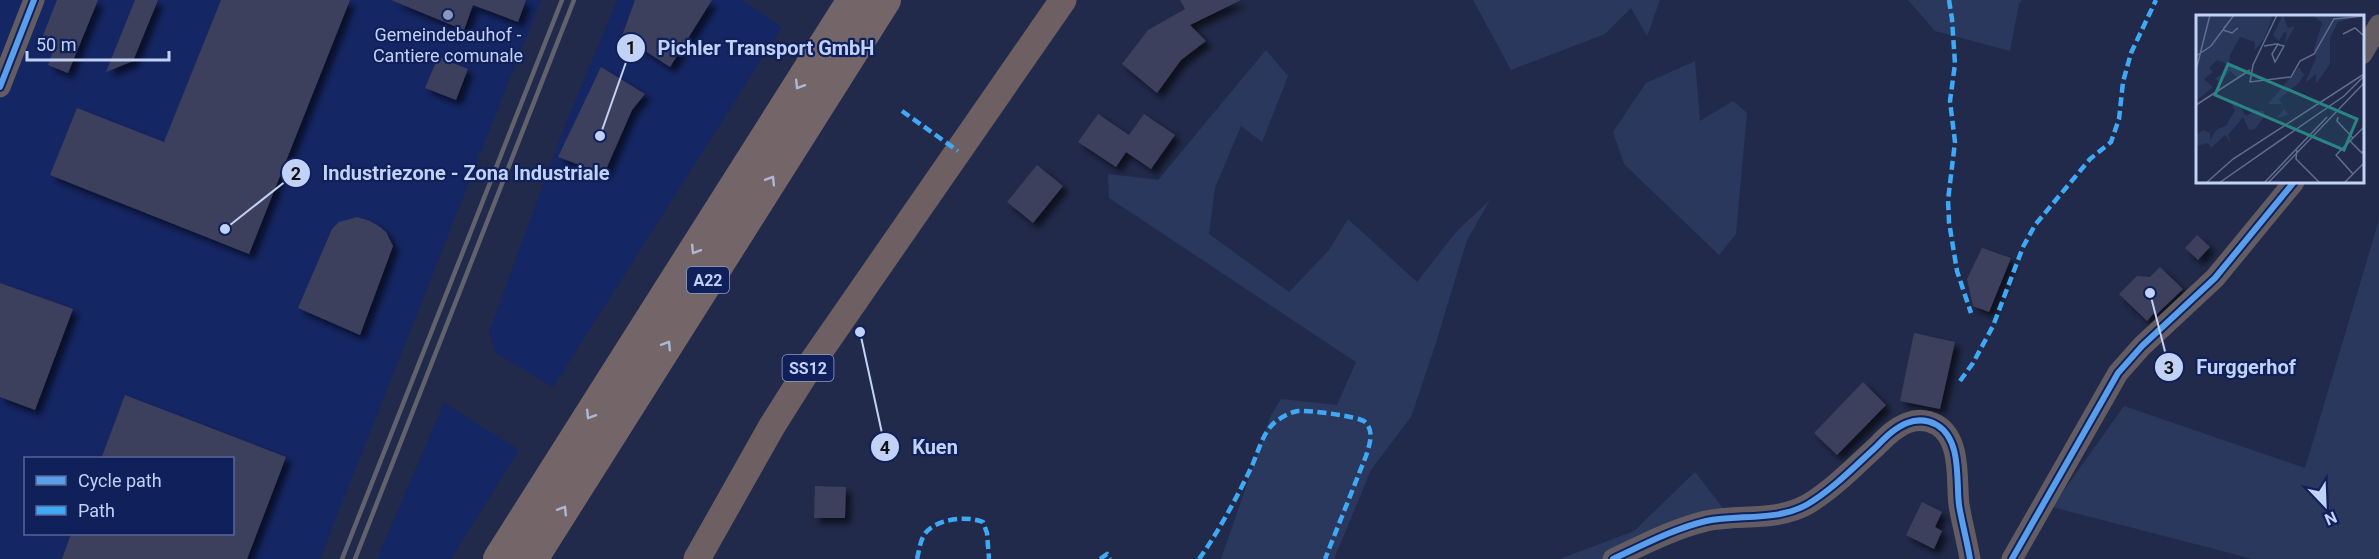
<svg xmlns="http://www.w3.org/2000/svg" width="2379" height="559" font-family="Roboto,sans-serif">
<style>
.built{fill:#152664;fill-rule:evenodd}
.green{fill:#2a385e}
.building{fill:#3e3f5b;filter:url(#shadow)}
.lines{fill:none;stroke-linecap:round;stroke-linejoin:round}
.minor{stroke:#645c63;stroke-width:21}
.major{stroke:#6d5f62;stroke-width:27}
.highway{stroke:#746668;stroke-width:32}
.rail{stroke:#62616e;stroke-width:4.5}
.quiet{stroke:#3fa9f5;stroke-width:4.5;stroke-dasharray:9 4.5;stroke-linecap:butt}
.cycleway-casing{stroke:#10205b;stroke-width:10}
.cycleway{stroke:#5a9eea;stroke-width:6}
.oneway{stroke:#aeb7d3}
.poi-dot{fill:#8a97ba;stroke:#10205b;stroke-width:2}
.labels{text-anchor:middle;stroke-width:4.5;stroke-linejoin:round;paint-order:stroke}
.shield{fill:#10205b;stroke:#8d9dc8;stroke-width:1.5}
.shield-label{font-size:16px;font-weight:bold;fill:#c2d2f7}
.poi-label{font-size:18px;fill:#c2d2f7;stroke:#10205b}
.inset-road{fill:none;stroke:#616d8f;stroke-width:1.5}
.view{fill:#2a8483;fill-opacity:0.15;stroke:#2a8483;stroke-width:3}
.inset-edge{fill:none;stroke:#c2d2f7;stroke-width:3}
.leader{fill:none;stroke:#c2d2f7;stroke-width:2}
.callout-dot{fill:#c2d2f7;stroke:#10205b;stroke-width:2}
.mark-label{font-size:18px;text-anchor:middle;font-weight:bold;fill:#111}
.callout-label{font-size:20px;text-anchor:middle;font-weight:bold;fill:#c2d2f7;stroke:#10205b;stroke-width:4.5;stroke-linejoin:round;paint-order:stroke}
</style>
<defs>
<filter id="shadow"><feDropShadow dx="5.5" dy="5.5" stdDeviation="3" flood-color="#0009"/></filter>
</defs>
<rect width="100%" height="100%" fill="#212a4a"/>
<path class="built" d="M 0,0 L 541,0 L 320,559 L 0,559 ZM 26,458 L 232,458 L 232,534 L 26,534 Z
M 617,0 L 742,0 L 782,27 L 553,387 L 496,353 L 489,332 L 562,133 Z
M 444,403 L 519,450 L 451,559 L 377,559 Z"/>
<path class="green" d="M 1473,0 L 1660,0 L 1647,36 L 1631,8 L 1605,34 L 1511,70 Z
M 1908,0 L 2022,0 L 2019,4 L 2010,51 L 1935,31 Z
M 1266,50 L 1288,76 L 1262,142 L 1241,126 L 1215,188 L 1209,234 L 1289,292 L 1329,250 L 1348,219 L 1417,282 L 1456,232 L 1490,200 L 1467,240 L 1435,346 L 1411,417 L 1371,470 L 1334,559 L 1221,559 L 1271,415 L 1281,399 L 1337,405 L 1356,362 L 1109,198 L 1108,174 L 1158,180 Z
M 1695,61 L 1700,121 L 1733,101 L 1747,113 L 1736,234 L 1719,255 L 1624,164 L 1613,132 L 1646,83 Z
M 2379,220 L 2379,559 L 2253,559 L 2052,507 L 2124,406 L 2305,468 Z
M 1695,472 L 1730,517 L 1623,559 L 1560,559 L 1634,531 Z"/>
<path class="building" d="M 57,0 L 98,0 L 68,73 L 48,65 L 56,43 L 42,38 Z
M 135,0 L 158,0 L 133,61 L 106,72 Z
M 221,0 L 350,0 L 249,254 L 50,175 L 77,108 L 164,142 Z
M 391,0 L 526,0 L 518,22 L 473,5 L 464,30 Z
M 635,0 L 712,0 L 670,67 L 622,36 Z
M 1180,0 L 1241,0 L 1190,25 L 1206,41 L 1181,60 L 1157,93 L 1122,64 L 1148,30 L 1185,9 Z
M 438,57 L 468,69 L 456,100 L 425,88 Z
M 601,67 L 645,94 L 632,110 L 604,174 L 558,157 Z
M 1098,114 L 1129,135 L 1144,114 L 1175,135 L 1151,169 L 1126,152 L 1116,167 L 1078,142 Z
M 1037,165 L 1063,186 L 1033,223 L 1007,202 Z
M 357,217 L 370,221 L 380,227 L 386,232 L 393,246 L 360,335 L 298,308 L 332,229 L 339,222 Z
M 2197,235 L 2210,247 L 2198,260 L 2185,248 Z
M 1982,248 L 2011,258 L 1989,312 L 1973,306 L 1967,279 Z
M 2160,267 L 2183,289 L 2156,315 L 2154,313 L 2147,321 L 2119,294 L 2137,276 L 2150,277 Z
M 0,283 L 73,309 L 35,410 L 0,397 Z
M 1914,333 L 1955,342 L 1940,409 L 1900,401 Z
M 1863,382 L 1886,405 L 1837,455 L 1814,433 Z
M 125,395 L 286,457 L 247,559 L 62,559 L 71,534 L 232,534 L 232,459 L 101,459 Z
M 815,486 L 846,487 L 845,518 L 814,518 Z
M 1922,502 L 1942,512 L 1935,527 L 1942,531 L 1934,549 L 1906,535 Z"/>
<g class="lines">
<path class="minor" d="M 2362,54 L 2379,25
M 0,87 L 34,0
M 1613,559 C 1643,545 1673,529 1706,521 C 1740,514 1776,522 1808,504 C 1833,489 1854,467 1875,448 C 1884,439 1894,428 1907,423 C 1917,419 1928,420 1937,425 C 1962,440 1956,481 1959,505 C 1962,523 1967,541 1970,559
M 2012,559 L 2118,373 L 2142,346 L 2215,278 L 2294,182"/>
<path class="major" d="M 697,559 L 772,426 L 813,361 L 1063,0"/>
<path class="highway" d="M 499,559 L 853,0
M 532,559 L 885,0"/>
<path class="rail" d="M 342,559 L 562,0
M 355,559 L 574,0"/>
<path class="quiet" d="M 1949,0 L 1952,19 L 1955,64 L 1950,101 L 1955,142 L 1948,200 L 1949,222 L 1957,271 L 1971,313
M 902,111 L 958,151
M 1960,381 L 1973,363 L 1993,326 L 2023,247 L 2035,225 L 2090,159 L 2111,142 L 2119,119 L 2123,82 L 2131,53 L 2156,0
M 917,559 C 919,551 920,542 924,535 C 934,519 966,515 983,522 L 987,533 L 989,559
M 1100,559 L 1107,554 L 1110,559
M 1199,559 C 1219,531 1236,499 1251,468 C 1258,453 1262,434 1274,423 C 1280,418 1290,412 1298,411 C 1307,410 1359,416 1365,422 C 1375,431 1369,446 1366,456 L 1325,559"/>
<defs>
<path id="cycleway" d="M 0,87 L 34,0
M 1613,559 C 1643,545 1673,529 1706,521 C 1740,514 1776,522 1808,504 C 1833,489 1854,467 1875,448 C 1884,439 1894,428 1907,423 C 1917,419 1928,420 1937,425 C 1962,440 1956,481 1959,505 C 1962,523 1967,541 1970,559
M 2012,559 L 2118,373 L 2142,346 L 2215,278 L 2294,182"/>
</defs>
<use href="#cycleway" class="cycleway-casing"/>
<use href="#cycleway" class="cycleway"/>
</g>
<defs><path id="oneway-chevron" d="M-2-3.5L2.5 0L-2 3.5" fill="none" stroke-width="1.6" stroke-linecap="round" stroke-linejoin="round" transform="scale(1.5)"/></defs>
<g class="oneway">
<use href="#oneway-chevron" transform="translate(799 85) rotate(122)"/>
<use href="#oneway-chevron" transform="translate(771 180) rotate(-58)"/>
<use href="#oneway-chevron" transform="translate(695 250) rotate(122)"/>
<use href="#oneway-chevron" transform="translate(667 345) rotate(-58)"/>
<use href="#oneway-chevron" transform="translate(590 415) rotate(122)"/>
<use href="#oneway-chevron" transform="translate(563 510) rotate(-58)"/>
</g>
<circle class="poi-dot" cx="448" cy="15" r="6"/>
<g class="labels">
<g class="shield">
<rect x="687" y="267" width="42" height="26" rx="4.5"/>
<rect x="782.5" y="355" width="51" height="26" rx="4.5"/>
</g>
<g class="shield-label">
<text x="708" y="286">A22</text>
<text x="808" y="374">SS12</text>
</g>
<g class="poi-label">
<text x="448" y="41">Gemeindebauhof -<tspan x="448" dy="21">Cantiere comunale</tspan></text>
</g>
</g>
<g transform="translate(2196 15)">
<rect width="168" height="168" fill="#212a4a"/>
<path d="M 0,0 L 77,0 L 68,24 L 58,36 L 59,27 L 44,22 L 34,40 L 33,48 L 49,60 L 42,63 L 34,56 L 24,68 L 19,63 L 27,59 L 31,49 L 21,45 L 13,53 L 17,57 L 8,64 L 17,72 L 0,86 ZM 87,0 L 92,13 L 99,11 L 88,31 L 91,18 L 88,17 L 83,26 L 77,20 ZM 117,0 L 168,0 L 142,7 L 134,23 L 134,49 L 120,69 L 120,59 L 109,68 L 120,43 L 118,34 L 126,8 ZM 103,52 L 108,60 L 103,68 L 83,84 L 92,100 L 81,103 L 88,94 L 85,89 L 72,89 ZM 40,85 L 50,101 L 60,95 L 68,96 L 68,102 L 59,114 L 53,115 L 47,102 L 32,120 L 35,128 L 29,120 L 15,133 L 12,128 L 0,131 L 0,120 L 7,115 L 14,118 L 14,125 L 21,114 L 30,111 L 39,95 L 35,89 Z" fill="#2a385e"/>
<path class="inset-road" d="M 81,0 L 57,50 L 54,67 L 95,62 L 104,46 L 118,39 L 138,4 L 168,1M 29,11 L 27,15 L 36,18 L 42,13M 147,19 L 159,13 L 168,21M 68,31 L 80,29 L 82,29 L 84,30 L 88,31 L 79,47 L 76,39 L 82,29M 0,41 L 15,31 L 38,0M 0,55 L 14,0M 0,90 L 54,55M 142,102 L 141,106 L 157,123M 154,126 L 166,138 L 168,135M 101,135 L 100,144 L 124,168M 157,159 L 140,140 L 168,112M 10,168 L 37,144 L 168,59M 23,168 L 148,81 L 168,61M 68,168 L 131,102M 72,168 L 168,68M 148,168 L 168,148"/>
<path class="view" d="M 32,49 L 161,104 L 148,135 L 19,80 Z"/>
<rect width="168" height="168" class="inset-edge"/>
</g>
<path class="leader" d="M600 136L631 48M225 229L296 173M2150 293L2169 367M860 332L885 447"/>
<g class="callout-dot">
<circle cx="600" cy="136" r="6"/>
<circle cx="225" cy="229" r="6"/>
<circle cx="2150" cy="293" r="6"/>
<circle cx="860" cy="332" r="6"/>
<circle cx="631" cy="48" r="15"/>
<circle cx="296" cy="173" r="15"/>
<circle cx="2169" cy="367" r="15"/>
<circle cx="885" cy="447" r="15"/>
</g>
<g class="mark-label">
<text x="631" y="54">1</text>
<text x="296" y="180">2</text>
<text x="2169" y="374">3</text>
<text x="885" y="454">4</text>
</g>
<g class="callout-label">
<text x="766" y="55">Pichler Transport GmbH</text>
<text x="466" y="180">Industriezone - Zona Industriale</text>
<text x="2246" y="374">Furggerhof</text>
<text x="935" y="454">Kuen</text>
</g>
<rect x="24" y="457" width="210" height="78" fill="#10205b" stroke="#576799" stroke-width="1.5"/>
<rect x="36" y="476" width="30" height="9" fill="#5a9eea" stroke="#576799" stroke-width="1.5"/>
<text x="78" y="487" font-size="18" fill="#c2d2f7">Cycle path</text>
<rect x="36" y="506" width="30" height="9" fill="#3fa9f5" stroke="#576799" stroke-width="1.5"/>
<text x="78" y="517" font-size="18" fill="#c2d2f7">Path</text>
<g transform="translate(2325 505) rotate(157)" stroke="#10205b" stroke-width="4.5" paint-order="stroke">
<path d="M0-4.5L10 22L0 15L-10 22Z" fill="#c2d2f7"/>
<text y="-9" font-size="16" font-weight="bold" text-anchor="middle" fill="#c2d2f7">N</text>
</g>
<path d="M27 51v9h142v-9" fill="none" stroke="#c2d2f7" stroke-width="3"/>
<text x="36" y="51" font-size="18" fill="#c2d2f7" stroke="#10205b" stroke-width="4.5" paint-order="stroke">50 m</text>
</svg>
